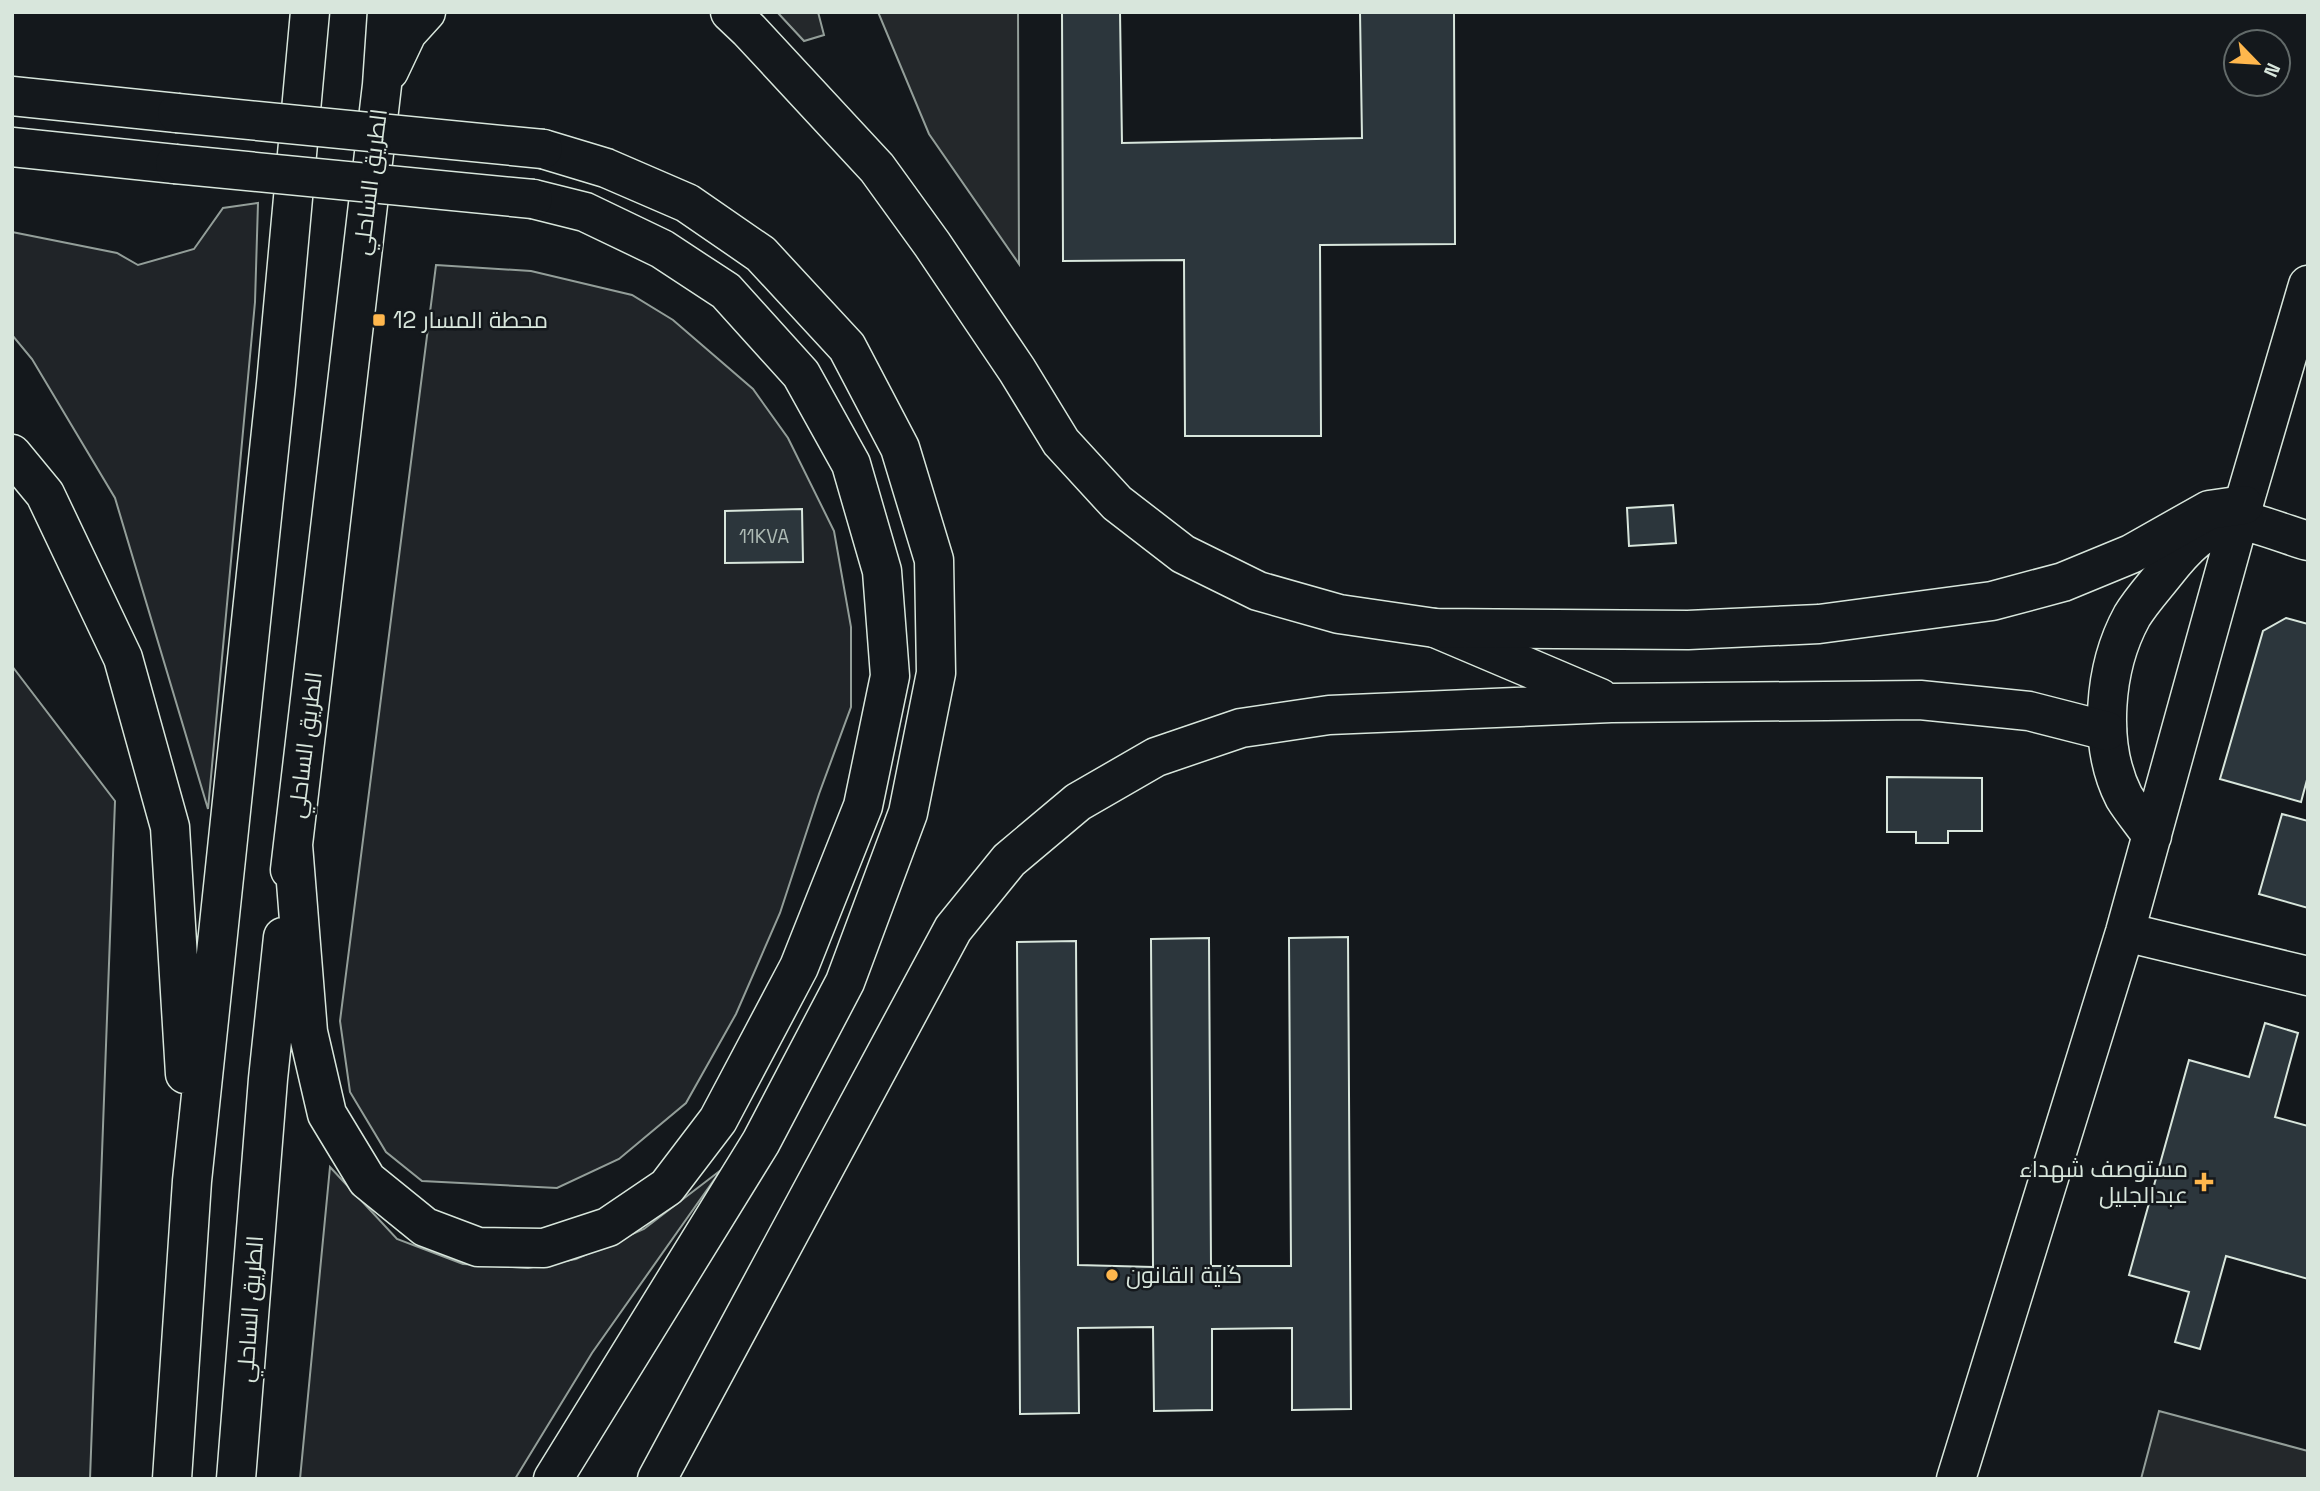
<svg xmlns="http://www.w3.org/2000/svg" width="2320" height="1491" font-family="'Space Grotesk',Cairo,sans-serif">
<style>
.green{fill:#202428;stroke:#939e99;stroke-width:2}
.parking{fill:#24282b;stroke:#939e99;stroke-width:2}
.building{fill:#2c363c;stroke:#d8e6dc;stroke-width:2}
.lines{fill:none;stroke-linecap:round;stroke-linejoin:round}
.minor-casing{stroke:#d8e6dc;stroke-width:41}
.major-casing{stroke:#d8e6dc;stroke-width:41}
.highway-casing{stroke:#d8e6dc;stroke-width:41}
.minor{stroke:#14181c;stroke-width:38}
.major{stroke:#14181c;stroke-width:38}
.highway{stroke:#14181c;stroke-width:38}
.highway-bridge-casing{stroke:#d8e6dc;stroke-width:41;stroke-linecap:butt}
.highway-bridge{stroke:#14181c;stroke-width:38}
.poi-dot{fill:#ffb74d;stroke:#14181c;stroke-width:2.5}
.labels{text-anchor:middle;stroke-width:5;stroke-linejoin:round;paint-order:stroke}
.number-label{font-size:19px;fill:#adbab4}
.street-label{font-size:23px;fill:#d8e6dc;stroke:#14181c}
.poi-label{font-size:23px;fill:#d8e6dc;stroke:#14181c;text-anchor:start}
</style>
<rect width="100%" height="100%" fill="#14181c"/>
<path class="green" d="M 258,203 L 255,302 L 208,809 L 115,498 L 32,359 L 12,335 L 12,232 L 117,253 L 138,265 L 194,249 L 223,208 Z
M 436,265 L 531,271 L 632,295 L 673,320 L 753,389 L 788,438 L 834,531 L 851,627 L 851,707 L 819,794 L 780,913 L 736,1014 L 686,1103 L 619,1159 L 557,1188 L 422,1181 L 386,1152 L 350,1092 L 340,1021 Z
M 12,666 L 115,801 L 90,1479 L 12,1479 Z
M 330,1167 L 397,1239 L 463,1264 L 528,1268 L 576,1259 L 644,1229 L 721,1170 L 592,1353 L 515,1479 L 300,1479 Z"/>
<path class="parking" d="M 777,12 L 818,12 L 824,35 L 804,41 Z
M 878,12 L 1018,12 L 1019,264 L 929,134 Z
M 2159,1411 L 2308,1451 L 2308,1479 L 2141,1479 Z"/>
<path class="building" d="M 1062,12 L 1120,12 L 1122,143 L 1362,138 L 1360,12 L 1454,12 L 1455,244 L 1320,245 L 1321,436 L 1185,436 L 1184,260 L 1063,261 Z
M 1673,505 L 1676,543 L 1629,546 L 1627,508 Z
M 802,509 L 803,562 L 725,563 L 725,511 Z
M 2286,618 L 2308,624 L 2308,776 L 2301,802 L 2220,779 L 2263,631 Z
M 1887,777 L 1982,778 L 1982,831 L 1948,831 L 1948,843 L 1916,843 L 1916,832 L 1887,832 Z
M 2282,814 L 2308,821 L 2308,908 L 2259,894 Z
M 1348,937 L 1351,1409 L 1292,1410 L 1292,1328 L 1212,1329 L 1212,1410 L 1154,1411 L 1153,1327 L 1078,1328 L 1079,1413 L 1020,1414 L 1017,942 L 1076,941 L 1078,1265 L 1153,1267 L 1151,939 L 1209,938 L 1211,1266 L 1291,1266 L 1289,938 Z
M 2265,1023 L 2298,1033 L 2275,1117 L 2308,1126 L 2308,1279 L 2226,1256 L 2200,1349 L 2175,1342 L 2189,1292 L 2129,1275 L 2189,1060 L 2249,1077 Z"/>
<g class="lines">
<defs>
<path id="minor" d="M 2152,836 C 2143,823 2132,810 2124,797 C 2097,744 2104,667 2132,616 C 2141,601 2154,587 2165,573 C 2183,550 2205,525 2236,521 C 2248,519 2293,537 2308,541
M 2125,932 L 2308,976
M 1956,1479 L 2125,932 L 2239,520 L 2308,285"/>
<path id="major" d="M 1435,628 L 1600,698
M 657,1479 L 953,929 L 1009,860 L 1078,802 L 1156,757 L 1241,728 L 1329,715 L 1611,703 L 1920,700 L 2029,711 L 2107,731"/>
<path id="highway" d="M 730,12 L 749,30 L 877,168 L 932,244 L 1017,370 L 1061,442 L 1117,503 L 1183,554 L 1258,591 L 1339,614 L 1435,628 L 1688,630 L 1819,624 L 1992,601 L 2063,582 L 2131,554 L 2209,510 L 2244,505
M 389,71 L 407,33 L 426,12
M 12,96 L 177,113
M 12,147 L 175,164
M 543,149 L 606,168 L 687,203 L 761,254 L 847,347 L 900,448 L 934,560 L 936,673 L 908,813 L 845,982 L 761,1142 L 553,1479
M 12,454 L 45,494 L 123,658 L 170,827 L 185,1074
M 293,845 L 308,1032 L 327,1114 L 367,1180 L 425,1227 L 478,1247 L 544,1248 L 608,1227 L 667,1187 L 718,1120 L 799,967 L 863,806 L 890,676 L 882,571 L 851,464 L 801,374 L 726,291 L 662,249 L 585,212 L 533,199
M 290,870 L 382,85 L 387,12
M 172,1479 L 192,1181 L 276,384 L 310,12
M 236,1479 L 268,1079 L 283,937"/>
</defs>
<use href="#minor" class="minor-casing"/>
<use href="#major" class="major-casing"/>
<use href="#highway" class="highway-casing"/>
<use href="#minor" class="minor"/>
<use href="#major" class="major"/>
<use href="#highway" class="highway"/>
<defs>
<path id="highway-bridge" d="M 177,113 L 543,149
M 175,164 L 533,199"/>
</defs>
<use href="#highway-bridge" class="highway-bridge-casing"/>
<use href="#highway-bridge" class="highway-bridge"/>
</g>
<g class="poi-dot">
<rect x="372" y="313" width="14" height="14" rx="3.5"/>
<path d="M2200.5 1171.5h7v7h7v7h-7v7h-7v-7h-7v-7h7z"/>
<circle cx="1112" cy="1275" r="7"/>
</g>
<g class="labels">
<g class="number-label">
<text x="764" y="543">11KVA</text>
</g>
<g class="street-label">
<text transform="translate(370 182) rotate(-83)" y="8">الطريق الساحلي</text>
<text transform="translate(305 745) rotate(-83)" y="8">الطريق الساحلي</text>
<text transform="translate(250 1309) rotate(-86)" y="8">الطريق الساحلي</text>
</g>
<g class="poi-label">
<text x="393" y="328">محطة المسار 12</text>
<text x="2188" y="1177" text-anchor="end">مستوصف شهداء<tspan x="2188" dy="26">عبدالجليل</tspan></text>
<text x="1126" y="1283">كلية القانون</text>
</g>
</g>
<rect width="2320" height="1491" fill="none" stroke="#d8e6dc" stroke-width="28"/>
<g transform="translate(2257 63) rotate(115)"><circle r="33" fill="#14181c" stroke="#626a69" stroke-width="2"/>
<path d="M0-5L12 26L0 18L-12 26Z" fill="#ffb74d"/>
<text y="-10" font-size="19" font-weight="bold" text-anchor="middle" fill="#d8e6dc">N</text>
</g>
</svg>
